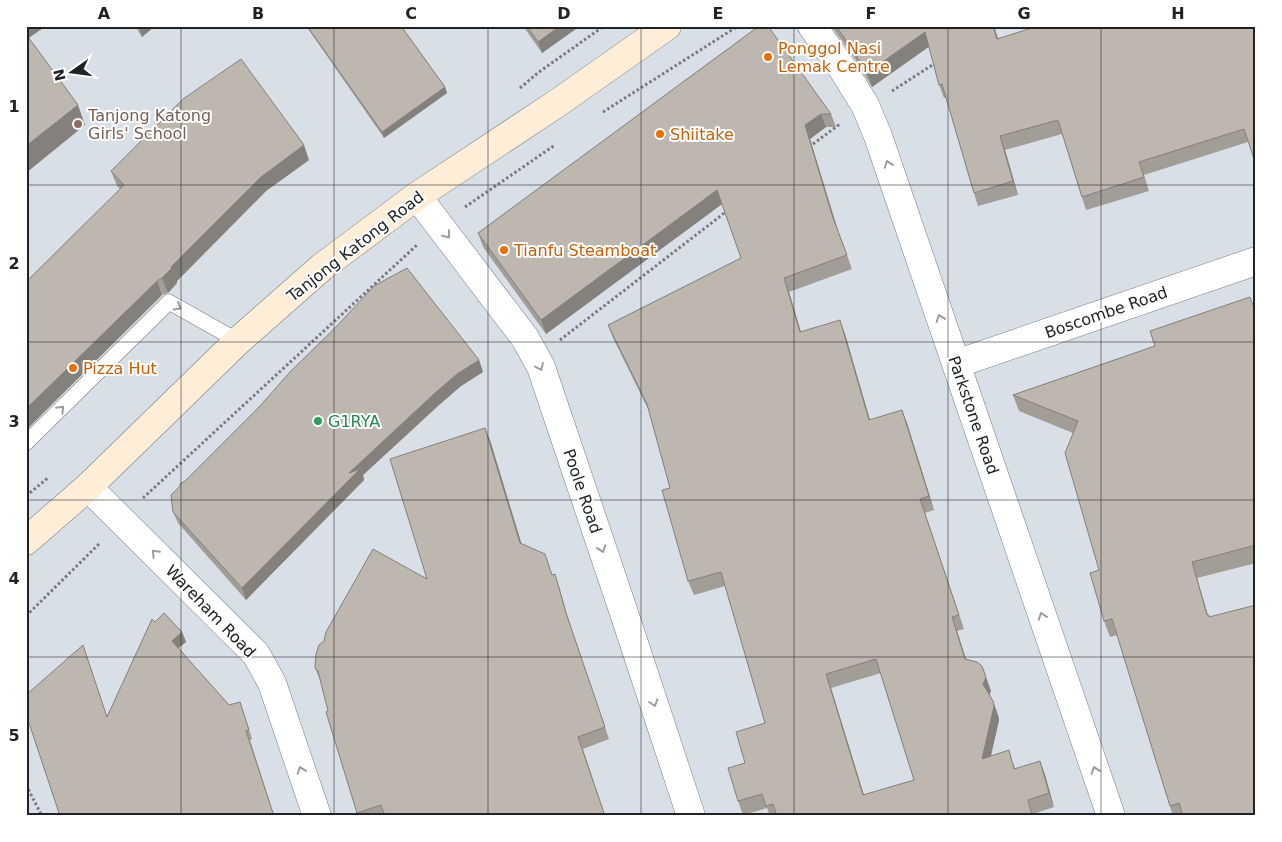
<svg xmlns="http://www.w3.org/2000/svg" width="1282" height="842" font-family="'DejaVu Sans',sans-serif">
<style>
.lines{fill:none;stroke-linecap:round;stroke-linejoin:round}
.lane-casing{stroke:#777d84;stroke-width:16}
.street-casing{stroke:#777d84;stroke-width:29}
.secondary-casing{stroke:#777d84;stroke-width:29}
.path{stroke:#757a7e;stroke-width:3;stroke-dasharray:2.5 2.5;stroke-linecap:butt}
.lane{stroke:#fff;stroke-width:15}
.street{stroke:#fff;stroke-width:28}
.secondary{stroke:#feeed7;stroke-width:28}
.wall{fill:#a39d97;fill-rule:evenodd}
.shaded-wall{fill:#84807b}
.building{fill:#bdb7b0;stroke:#84807b;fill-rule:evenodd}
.oneway{stroke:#9b9c9d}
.grid{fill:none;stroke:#202325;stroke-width:1;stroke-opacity:0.55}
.food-dot{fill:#e8710a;stroke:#fff;stroke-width:2}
.education-dot{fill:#8d6e63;stroke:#fff;stroke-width:2}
.leisure-dot{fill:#2e9e5b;stroke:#fff;stroke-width:2}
.labels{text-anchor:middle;stroke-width:4;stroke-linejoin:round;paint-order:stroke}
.food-label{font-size:16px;fill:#c56008;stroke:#fff;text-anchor:start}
.education-label{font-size:16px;fill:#785e54;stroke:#fff;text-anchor:start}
.street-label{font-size:16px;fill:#202325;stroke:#fff}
.leisure-label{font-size:16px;fill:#27864d;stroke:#fff;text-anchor:start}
.neatline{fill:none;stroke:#202325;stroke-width:2}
.grid-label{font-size:16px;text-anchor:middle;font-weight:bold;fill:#202325}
</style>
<rect width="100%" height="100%" fill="#d8dfe6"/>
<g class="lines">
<defs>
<path id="lane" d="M 26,443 L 169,302 L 238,341"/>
<path id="street" d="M 812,26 L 842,68 L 865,105 L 878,136 L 1111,816
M 417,196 L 525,338 L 541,367 L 623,610 L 691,816
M 956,364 L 1256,261
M 88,487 L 256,654 L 272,683 L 317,816"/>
<path id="secondary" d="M 26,541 L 88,487 L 238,341 L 322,267 L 417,196 L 559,102 L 667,26"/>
</defs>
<use href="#lane" class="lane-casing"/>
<use href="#street" class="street-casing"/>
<use href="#secondary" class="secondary-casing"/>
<path class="path" d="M 520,88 L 539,72 L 604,26
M 892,91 L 937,62
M 603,112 L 738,26
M 809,147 L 840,124
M 465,207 L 555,145
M 560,340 L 727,211
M 26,496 L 49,477
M 143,498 L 417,245
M 26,616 L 100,543
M 26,785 L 42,816"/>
<use href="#lane" class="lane"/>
<use href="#street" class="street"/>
<use href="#secondary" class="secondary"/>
</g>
<path class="wall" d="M 135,26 L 155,26 L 142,37 Z
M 306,26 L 401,26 L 445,87 L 447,93 L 384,138 Z
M 523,26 L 580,26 L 542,53 Z
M 759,26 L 831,114 L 836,127 L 826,127 L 810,139 L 838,230 L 852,269 L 789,292 L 801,332 L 845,334 L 870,420 L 907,423 L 934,510 L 925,513 L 964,629 L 957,631 L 966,659 L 991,691 L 989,694 L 998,715 L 999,720 L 991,756 L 1014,764 L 1015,769 L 1040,761 L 1045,775 L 1054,807 L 1033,814 L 1033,816 L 770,816 L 767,808 L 743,815 L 738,801 L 745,763 L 765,723 L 725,586 L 694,595 L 688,581 L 670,488 L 649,411 L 613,338 L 608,325 L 741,258 L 722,204 L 546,334 L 483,247 L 478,233 ZM 881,673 L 914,780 L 864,795 L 831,688 Z
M 831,26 L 994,26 L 998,38 L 1256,26 L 1248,142 L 1144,175 L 1149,191 L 1086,210 L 1062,134 L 1005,150 L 1018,195 L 978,206 L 974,193 L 946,98 L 944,98 L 939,85 L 929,46 L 872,87 L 855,59 Z
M 309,160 L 266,191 L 177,281 L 177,283 L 168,293 L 162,295 L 26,430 L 26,282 L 120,189 L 117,186 L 111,171 Z
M 1256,313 L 1256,563 L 1197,578 L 1256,816 L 1173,816 L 1117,635 L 1110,637 L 1104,621 L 1099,570 L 1073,433 L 1019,411 L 1013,395 L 1155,346 Z
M 479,360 L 483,372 L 461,386 L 439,405 L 363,475 L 364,480 L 246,600 L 178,523 L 173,512 L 185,481 Z
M 490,440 L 521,544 L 552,575 L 559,586 L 570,625 L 609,739 L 583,749 L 605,816 L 358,816 L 326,712 L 328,711 L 320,680 L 315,668 L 324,641 L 427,579 Z
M 155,622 L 182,632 L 186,642 L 178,648 L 229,705 L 240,702 L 252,739 L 250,740 L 274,816 L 60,816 L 107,716 Z"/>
<path class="shaded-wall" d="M 26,26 L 46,26 L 26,40 Z
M 139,26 L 155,26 L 142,37 Z
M 560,26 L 580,26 L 542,53 L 538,42 Z
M 993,26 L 994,26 L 1002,52 L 997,39 Z
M 925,32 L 930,46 L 872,87 L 867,73 Z
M 445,87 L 447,93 L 384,138 L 382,132 Z
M 78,105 L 85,125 L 26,173 L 26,146 Z
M 821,114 L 826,127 L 810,139 L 838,232 L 833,218 L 805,125 Z
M 1000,136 L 1005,150 L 1018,195 L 1013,181 Z
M 304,145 L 309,160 L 266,191 L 177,281 L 177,283 L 168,293 L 162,278 L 171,267 L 261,177 Z
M 717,190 L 722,204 L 546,334 L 541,320 Z
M 784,278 L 789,292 L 805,346 L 800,332 Z
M 157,281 L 162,295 L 26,430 L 26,409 Z
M 840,320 L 845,334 L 874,434 L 869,420 Z
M 479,360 L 483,372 L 461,386 L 439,405 L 363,475 L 364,480 L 246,600 L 242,588 L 349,473 L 435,393 L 457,374 Z
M 902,410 L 907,423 L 934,510 L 929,496 Z
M 485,428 L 490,440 L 525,555 L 520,543 Z
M 1192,562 L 1197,578 L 1213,632 L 1207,615 Z
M 952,617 L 957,631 L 970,672 L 965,659 Z
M 182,632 L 186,642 L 175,651 L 172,641 Z
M 982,666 L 991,691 L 988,698 L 983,684 Z
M 826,674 L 831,688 L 868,809 L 863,795 Z
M 993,701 L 998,715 L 999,720 L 987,772 L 982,759 Z
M 1040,761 L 1045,775 L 1054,807 L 1049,793 Z"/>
<path class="building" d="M 307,26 L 401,26 L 445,87 L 382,132 Z
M 527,26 L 560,26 L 538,42 Z
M 759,26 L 768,26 L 831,114 L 821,114 L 805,125 L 833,218 L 847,255 L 784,278 L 800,332 L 840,320 L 869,420 L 902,410 L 929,496 L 920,499 L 959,615 L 952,617 L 965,659 L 977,662 L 982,666 L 986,677 L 983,684 L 993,701 L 994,706 L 982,759 L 1009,750 L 1014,769 L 1040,761 L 1049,793 L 1028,800 L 1032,816 L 777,816 L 773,804 L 766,806 L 762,794 L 738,801 L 728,768 L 745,763 L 736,732 L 765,723 L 721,572 L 688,581 L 662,490 L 670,488 L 647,404 L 608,325 L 741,258 L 717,190 L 541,320 L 478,233 ZM 876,659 L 914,780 L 863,795 L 826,674 Z
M 836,26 L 993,26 L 997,39 L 1038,26 L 1256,26 L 1256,165 L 1244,129 L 1139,162 L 1144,177 L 1082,197 L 1058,120 L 1000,136 L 1013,181 L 974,193 L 942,84 L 939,85 L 925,32 L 867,73 L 850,46 Z
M 26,34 L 78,105 L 26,146 Z
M 241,59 L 304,145 L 261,177 L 171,267 L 172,268 L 162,278 L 157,281 L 26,409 L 26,282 L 124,185 L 111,171 L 183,99 Z
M 407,268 L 479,360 L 457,374 L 435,393 L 349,473 L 360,469 L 242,588 L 173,512 L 171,495 L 180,486 L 180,484 L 185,481 L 260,406 L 290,372 L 337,326 L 374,286 Z
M 1250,297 L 1256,314 L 1256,545 L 1192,562 L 1207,615 L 1209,615 L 1209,617 L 1256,605 L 1256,816 L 1183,816 L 1179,803 L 1170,806 L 1112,619 L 1104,621 L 1090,573 L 1099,570 L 1065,453 L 1078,421 L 1013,395 L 1155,346 L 1150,331 Z
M 485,428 L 520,543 L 545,554 L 552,575 L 555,574 L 566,613 L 605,727 L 578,737 L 605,816 L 385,816 L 381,805 L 357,813 L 326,712 L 328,711 L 318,671 L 315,668 L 316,654 L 319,645 L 324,641 L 326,632 L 373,549 L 427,579 L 390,459 Z
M 164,613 L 182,632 L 172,641 L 229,705 L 240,702 L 249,730 L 246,731 L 274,816 L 60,816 L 26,714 L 26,695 L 83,645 L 107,717 L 152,619 L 155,622 Z"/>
<defs><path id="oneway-chevron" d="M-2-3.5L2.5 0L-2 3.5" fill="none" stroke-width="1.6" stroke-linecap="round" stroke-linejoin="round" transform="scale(1.25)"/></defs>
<g class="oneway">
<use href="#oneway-chevron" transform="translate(888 164) rotate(-109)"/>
<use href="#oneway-chevron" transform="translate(447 235) rotate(53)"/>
<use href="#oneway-chevron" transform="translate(178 307) rotate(30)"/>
<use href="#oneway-chevron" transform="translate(940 318) rotate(-109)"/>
<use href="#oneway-chevron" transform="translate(540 367) rotate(65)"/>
<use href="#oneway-chevron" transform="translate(61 409) rotate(-45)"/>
<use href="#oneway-chevron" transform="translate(602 549) rotate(71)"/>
<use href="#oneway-chevron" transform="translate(155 553) rotate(-135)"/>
<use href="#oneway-chevron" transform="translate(1042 616) rotate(-109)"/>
<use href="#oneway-chevron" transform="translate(654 703) rotate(72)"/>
<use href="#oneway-chevron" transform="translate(301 770) rotate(-109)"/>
<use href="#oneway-chevron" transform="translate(1095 770) rotate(-109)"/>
</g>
<path class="grid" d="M 181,26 L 181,816M 334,26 L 334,816M 488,26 L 488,816M 641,26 L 641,816M 794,26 L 794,816M 948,26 L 948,816M 1101,26 L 1101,816M 26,185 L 1256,185M 26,342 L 1256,342M 26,500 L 1256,500M 26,657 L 1256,657"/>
<g class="food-dot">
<circle cx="768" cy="57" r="5"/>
<circle cx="660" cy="134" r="5"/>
<circle cx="504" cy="250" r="5"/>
<circle cx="73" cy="368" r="5"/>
</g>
<circle class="education-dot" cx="78" cy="124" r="5"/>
<circle class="leisure-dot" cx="318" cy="421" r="5"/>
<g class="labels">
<g class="food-label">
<text x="778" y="54">Ponggol Nasi<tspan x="778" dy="18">Lemak Centre</tspan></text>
<text x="670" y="140">Shiitake</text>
<text x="514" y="256">Tianfu Steamboat</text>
<text x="83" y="374">Pizza Hut</text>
</g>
<g class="education-label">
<text x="88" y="121">Tanjong Katong<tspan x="88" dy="18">Girls' School</tspan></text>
</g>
<g class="street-label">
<text transform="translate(355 246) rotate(-38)" y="6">Tanjong Katong Road</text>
<text transform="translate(1106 312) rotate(-19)" y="6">Boscombe Road</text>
<text transform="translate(974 415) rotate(71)" y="6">Parkstone Road</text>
<text transform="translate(583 491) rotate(71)" y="6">Poole Road</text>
<text transform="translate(211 611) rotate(46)" y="6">Wareham Road</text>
</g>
<g class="leisure-label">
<text x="328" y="427">G1RYA</text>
</g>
</g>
<rect width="1282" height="842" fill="none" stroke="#ffffff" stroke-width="55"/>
<g transform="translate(72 72) rotate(256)" stroke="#ffffff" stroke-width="4" paint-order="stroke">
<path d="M0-4L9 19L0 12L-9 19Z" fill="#202325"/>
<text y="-8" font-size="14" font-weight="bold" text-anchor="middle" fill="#202325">N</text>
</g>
<rect x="28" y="28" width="1226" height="786" class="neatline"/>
<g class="grid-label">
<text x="104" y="19">A</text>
<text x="258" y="19">B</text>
<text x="411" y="19">C</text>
<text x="564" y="19">D</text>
<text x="718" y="19">E</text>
<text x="871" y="19">F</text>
<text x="1024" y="19">G</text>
<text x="1178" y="19">H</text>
<text x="14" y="112">1</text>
<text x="14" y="269">2</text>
<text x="14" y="427">3</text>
<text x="14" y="584">4</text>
<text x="14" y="741">5</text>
</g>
</svg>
